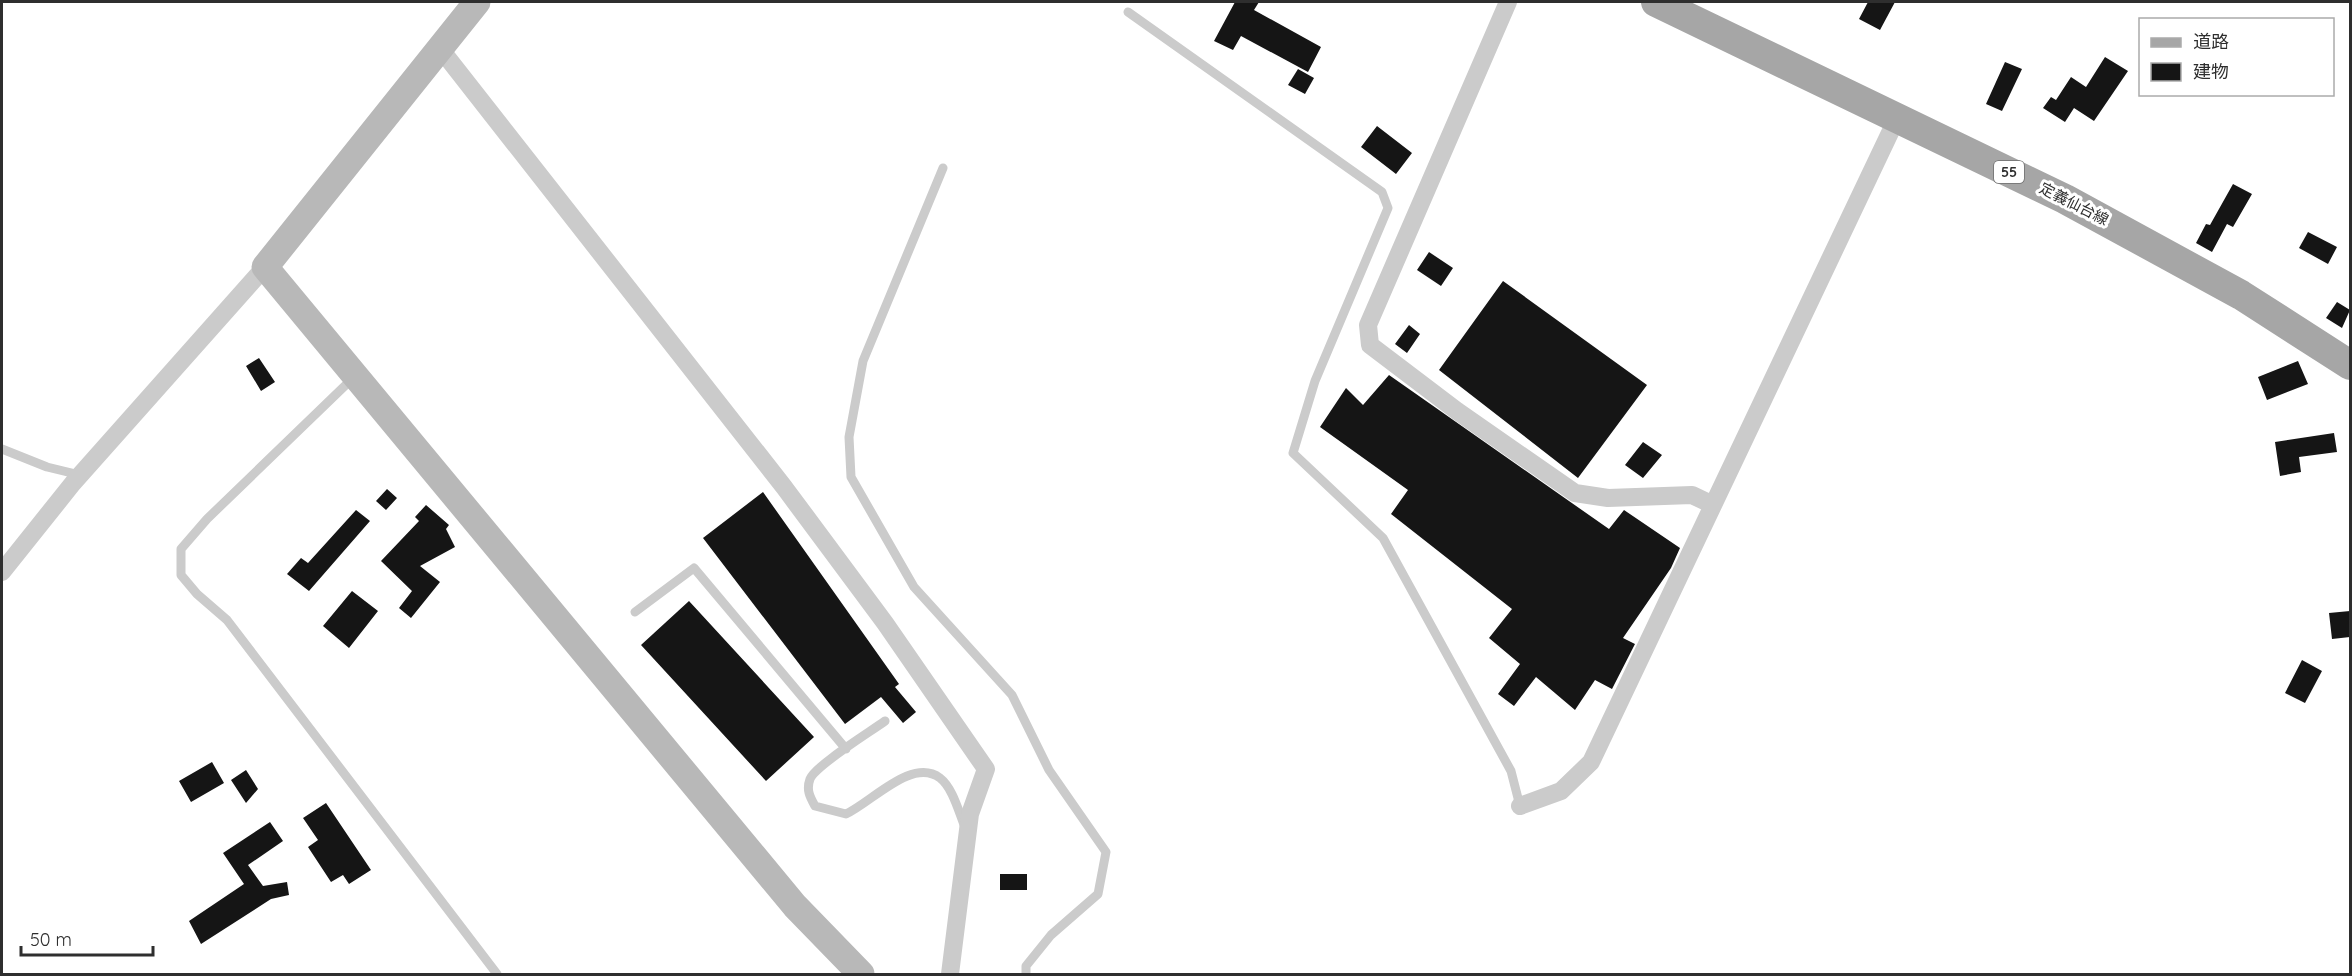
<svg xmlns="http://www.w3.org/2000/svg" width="2352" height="976" font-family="Quicksand,'Noto Sans JP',sans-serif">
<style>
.building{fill:#151515}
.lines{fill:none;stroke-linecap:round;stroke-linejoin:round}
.lane{stroke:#cbcbcb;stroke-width:9}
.street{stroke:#cbcbcb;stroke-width:18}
.secondary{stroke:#b8b8b8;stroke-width:27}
.primary{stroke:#a6a6a6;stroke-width:30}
.labels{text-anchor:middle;stroke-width:6;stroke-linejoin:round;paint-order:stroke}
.shield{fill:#fff;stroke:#6d6d6d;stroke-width:1.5}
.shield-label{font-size:14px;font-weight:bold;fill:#2e2e2e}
.street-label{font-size:15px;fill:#2e2e2e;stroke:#fff}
</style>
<rect width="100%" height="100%" fill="#fff"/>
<path class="building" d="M 1235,2 L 1259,2 L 1254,10 L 1321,47 L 1308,72 L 1241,36 L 1233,50 L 1214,41 Z
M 1868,2 L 1895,2 L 1880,30 L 1859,19 Z
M 2105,57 L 2128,71 L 2094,121 L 2074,108 L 2065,122 L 2043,108 L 2051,97 L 2056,100 L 2071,77 L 2086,87 Z
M 2005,62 L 2022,69 L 2002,111 L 1986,104 Z
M 1298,69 L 1314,78 L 1305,94 L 1288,85 Z
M 1377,126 L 1412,153 L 1396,174 L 1361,147 Z
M 2233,184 L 2252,194 L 2233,227 L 2227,224 L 2212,252 L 2196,243 L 2206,224 L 2210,225 Z
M 2308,232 L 2337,247 L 2328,264 L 2299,248 Z
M 1429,252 L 1453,268 L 1441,286 L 1417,270 Z
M 1503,281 L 1647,385 L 1578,478 L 1439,370 Z
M 2337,302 L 2350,310 L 2342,328 L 2326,318 Z
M 1409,325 L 1420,334 L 1407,353 L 1395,344 Z
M 259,358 L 275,382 L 261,391 L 246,366 Z
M 2298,361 L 2308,384 L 2267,400 L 2258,377 Z
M 1389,375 L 1609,529 L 1624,510 L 1680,548 L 1671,568 L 1623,638 L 1635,644 L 1612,689 L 1595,680 L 1575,710 L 1536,677 L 1514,706 L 1498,694 L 1520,664 L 1489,638 L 1512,609 L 1391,514 L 1408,490 L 1320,427 L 1346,388 L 1363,405 Z
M 2334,433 L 2337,452 L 2299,457 L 2301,472 L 2280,476 L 2275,442 Z
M 1643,442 L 1662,455 L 1643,478 L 1625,465 Z
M 387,489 L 397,498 L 386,510 L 376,501 Z
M 763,492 L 899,684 L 895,687 L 916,712 L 903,723 L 881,697 L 845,724 L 703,538 Z
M 426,505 L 449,525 L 446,529 L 455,547 L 420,566 L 440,582 L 411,618 L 399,608 L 412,591 L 381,561 L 419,521 L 415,517 Z
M 356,510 L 370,521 L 309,591 L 287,574 L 301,558 L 308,563 Z
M 352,591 L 378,611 L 349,648 L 323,626 Z
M 689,601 L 814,737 L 766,781 L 641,645 Z
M 2350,611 L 2350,637 L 2332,639 L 2329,613 Z
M 2302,660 L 2322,671 L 2305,703 L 2285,693 Z
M 212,762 L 224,783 L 191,802 L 179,781 Z
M 246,770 L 258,789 L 246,803 L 231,780 Z
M 326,803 L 371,870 L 349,884 L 343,875 L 331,882 L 308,847 L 318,840 L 303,818 Z
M 270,822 L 283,841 L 248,865 L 263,886 L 287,882 L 289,895 L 271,899 L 201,944 L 189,921 L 244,884 L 223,853 Z
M 1000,874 L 1027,874 L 1027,890 L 1000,890 Z"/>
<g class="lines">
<path class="lane" d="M 1128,12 L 1382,192 L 1388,208 L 1315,381 L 1293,453 L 1383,538 L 1511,771 L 1520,806
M 943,168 L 863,361 L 849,437 L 851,477 L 914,587 L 1012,695 L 1049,770 L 1106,852 L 1098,894 L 1051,935 L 1026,966 L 1026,974
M 354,377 L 207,519 L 181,549 L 181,575 L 197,594 L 227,620 L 497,974
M 2,449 L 47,467 L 80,475
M 635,612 L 694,568 L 846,749
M 885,721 C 870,732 816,765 810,779 C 806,790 810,797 815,806 L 846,814 C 872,802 912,757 940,778 C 953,788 959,813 965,827"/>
<path class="street" d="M 1508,2 L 1368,325 L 1370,345 L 1457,411 L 1575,493 L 1608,498 L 1692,495 L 1713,505
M 439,47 L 784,487 L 885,623 L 986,769 L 970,814 L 950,974
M 2,572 L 73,483 L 265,267
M 1520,806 L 1561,791 L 1591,762 L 1897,118"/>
<path class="secondary" d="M 477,2 L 265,267 L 795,906 L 861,974"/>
<path class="primary" d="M 1656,2 L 2065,199 L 2241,295 L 2350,365"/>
</g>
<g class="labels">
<rect class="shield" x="1994" y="161" width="30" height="22" rx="4.5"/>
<g class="shield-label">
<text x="2009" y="177">55</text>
</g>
<g class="street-label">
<text transform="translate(2074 204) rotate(27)" y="5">定義仙台線</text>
</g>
</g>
<rect width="2352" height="976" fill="none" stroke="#2e2e2e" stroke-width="6"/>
<rect x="2139" y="18" width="195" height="78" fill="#ffffff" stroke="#ababab" stroke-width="1.5"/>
<rect x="2151" y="38" width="30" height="9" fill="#a6a6a6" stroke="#ababab" stroke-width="1.5"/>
<text x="2193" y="48" font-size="18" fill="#2e2e2e">道路</text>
<rect x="2151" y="63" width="30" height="18" fill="#151515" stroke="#ababab" stroke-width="1.5"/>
<text x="2193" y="78" font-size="18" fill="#2e2e2e">建物</text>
<path d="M21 946v9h132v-9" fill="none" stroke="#2e2e2e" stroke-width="3"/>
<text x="30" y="946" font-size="18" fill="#2e2e2e" stroke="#ffffff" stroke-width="4.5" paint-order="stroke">50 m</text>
</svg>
